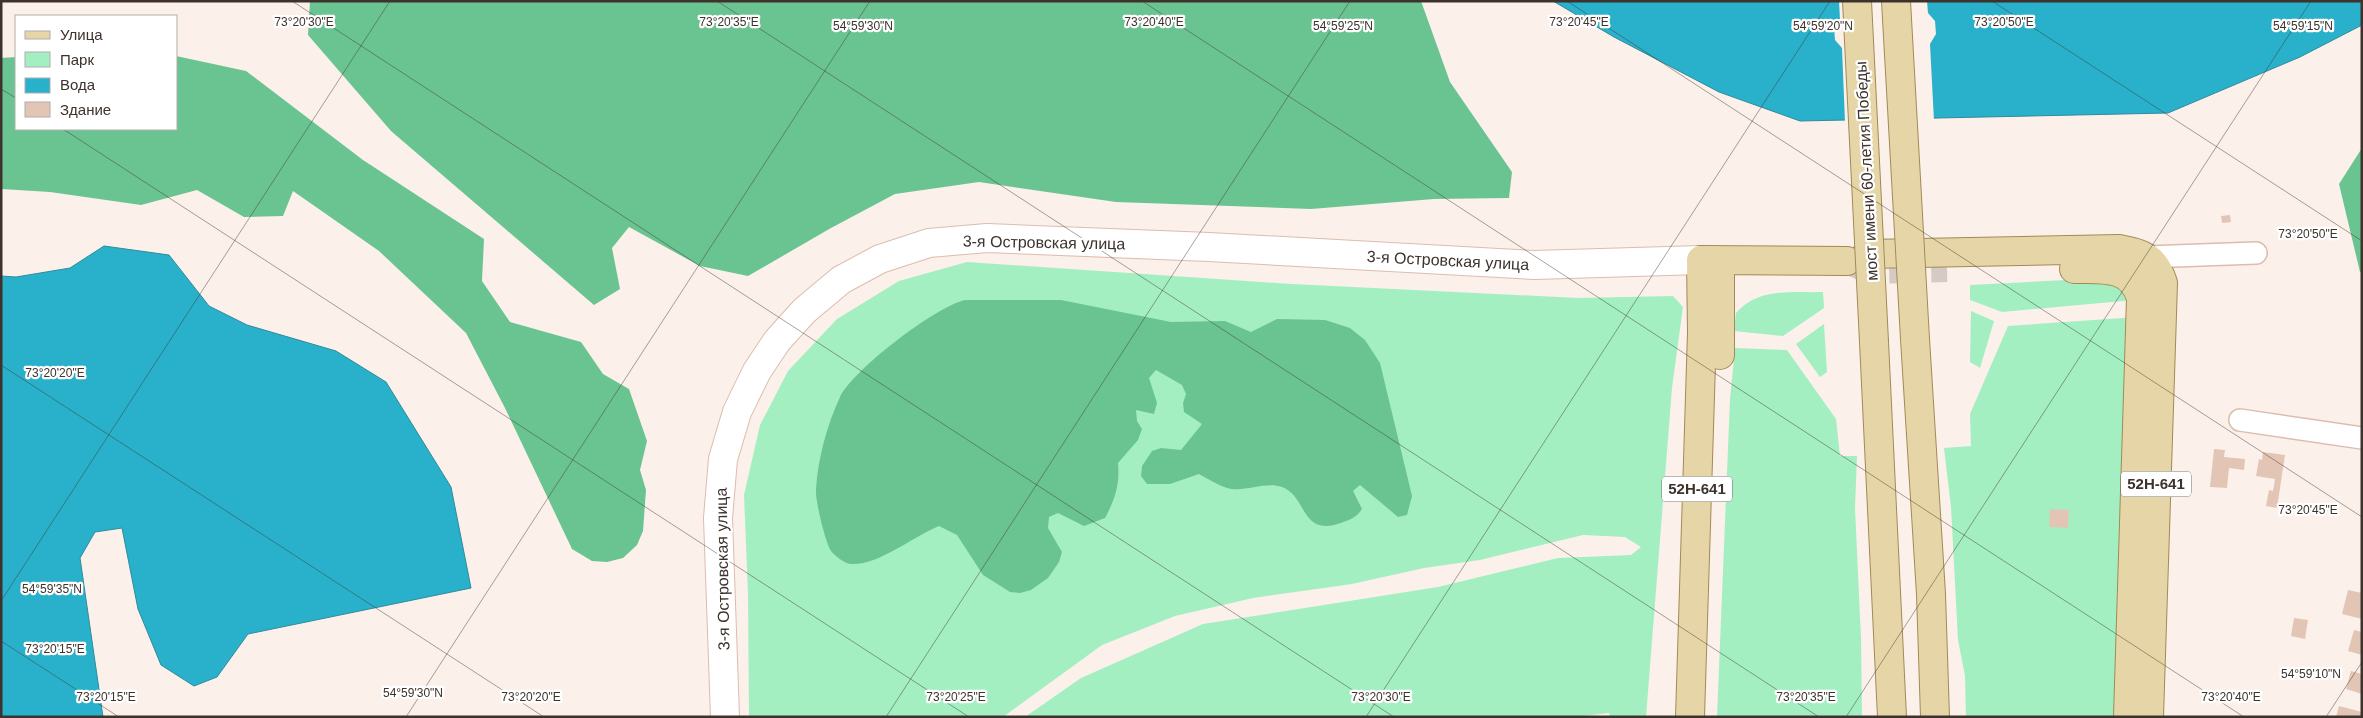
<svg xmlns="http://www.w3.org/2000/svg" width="2363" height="718" font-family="Arial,sans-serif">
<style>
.green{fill:#a3efc2}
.forest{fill:#6ac491}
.water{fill:#29b1cb;stroke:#2f8b9b}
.pier{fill:#fcf0ea}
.building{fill:#e3c5b6}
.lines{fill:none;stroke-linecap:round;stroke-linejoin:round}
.primary-tunnel{stroke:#d6cac4;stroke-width:28;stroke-dasharray:28 14;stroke-linecap:butt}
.minor-casing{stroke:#dbbdae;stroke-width:24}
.secondary-casing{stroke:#dbbdae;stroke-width:30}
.primary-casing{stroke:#a08b56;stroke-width:30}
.minor{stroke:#fff;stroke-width:21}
.secondary{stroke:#fff;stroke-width:28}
.primary{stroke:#e6d6a7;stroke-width:28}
.primary-bridge-casing{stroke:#a08b56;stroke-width:30;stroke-linecap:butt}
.primary-bridge{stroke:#e6d6a7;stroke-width:28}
.ticks{fill:none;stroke:#3d322c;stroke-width:1;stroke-opacity:0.45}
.labels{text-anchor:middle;stroke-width:4.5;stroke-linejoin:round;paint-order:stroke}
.shield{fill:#fff;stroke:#77706b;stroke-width:1}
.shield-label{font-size:15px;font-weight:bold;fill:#3d322c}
.street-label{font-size:16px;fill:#3d322c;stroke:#fff}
.ticks-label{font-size:12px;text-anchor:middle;fill:#3d322c;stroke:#fff;stroke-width:4.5;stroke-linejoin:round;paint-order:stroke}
</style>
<rect width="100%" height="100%" fill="#fcf0ea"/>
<path class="green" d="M 967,262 L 1292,284 L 1578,298 L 1673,296 L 1683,307 L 1672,388 L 1646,717 L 1610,717 L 1609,713 L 1574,717 L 1025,717 L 1081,678 L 1203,624 L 1438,587 L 1558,558 L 1631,555 L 1641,547 L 1625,537 L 1583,535 L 1480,560 L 1424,568 L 1352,584 L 1253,598 L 1175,616 L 1102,645 L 1003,717 L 749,717 L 748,594 L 744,495 L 760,425 L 788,371 L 837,319 L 899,281 Z
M 2104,278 L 2114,280 L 2134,300 L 2002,312 L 1970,300 L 1970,285 Z
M 1823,292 L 1824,308 L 1783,336 L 1734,331 L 1736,313 C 1758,287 1792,293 1823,292 Z
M 1971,311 L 1994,321 L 1980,368 L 1970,362 Z
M 2137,317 L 2119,717 L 1966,717 L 1965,676 L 1958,640 L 1951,507 L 1944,448 L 1971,446 L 1970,414 L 2008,326 Z
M 1824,324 L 1827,372 L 1820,377 L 1796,344 Z
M 1735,348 L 1787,350 L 1836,419 L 1840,456 L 1857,456 L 1855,508 L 1861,638 L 1862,717 L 1717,717 L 1730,399 Z"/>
<path class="forest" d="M 310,1 L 1421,1 L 1450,82 L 1512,172 L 1509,198 L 1434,199 L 1311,209 L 1116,202 L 979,182 L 895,194 L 831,228 L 748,276 L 700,266 L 629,227 L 612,248 L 620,289 L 594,305 L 391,131 L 308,35 Z
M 176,56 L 246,71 L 363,160 L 484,239 L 482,281 L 510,322 L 581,342 L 603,374 L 629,389 L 647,441 L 640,470 L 646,490 L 643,531 L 637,545 L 623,558 L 607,562 L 592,561 L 572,549 L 505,408 L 466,333 L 379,251 L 293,191 L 283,216 L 244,217 L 197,190 L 141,205 L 50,192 L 1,189 L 1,58 L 16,57 L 16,129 L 176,129 Z
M 2362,148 L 2362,272 L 2360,272 L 2339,184 Z
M 965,300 L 1061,300 L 1171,322 L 1225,321 L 1251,332 L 1277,319 L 1325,320 L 1350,328 L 1365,340 L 1380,363 L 1412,496 L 1407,515 L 1398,517 L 1360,485 L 1353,491 L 1362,509 C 1356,518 1351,519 1341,523 C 1300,537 1308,497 1282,487 C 1265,481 1244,493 1227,488 C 1218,485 1208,479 1199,474 L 1170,484 L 1147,484 L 1141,476 L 1142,466 L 1152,451 L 1161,448 L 1181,450 L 1202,424 L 1184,412 L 1183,403 L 1186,394 L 1182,385 L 1156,370 L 1149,378 L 1157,403 L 1154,414 L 1136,410 L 1137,421 L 1142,429 L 1138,440 L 1118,463 C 1120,485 1115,499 1105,518 L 1084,526 L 1058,513 L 1049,517 L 1048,528 L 1062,552 L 1059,562 L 1048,578 L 1031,590 L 1020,593 L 1010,592 L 983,575 L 957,535 L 939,526 C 912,537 878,566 850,564 C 844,563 835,556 831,551 C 825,541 815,500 816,489 C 818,458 827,425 840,397 C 854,369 935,307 965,300 Z"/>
<path class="water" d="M 1553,1 L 2362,1 L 2362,25 L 2300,57 L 2168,113 L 1800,121 L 1719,92 L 1614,37 Z
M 104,246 L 169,255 L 209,306 L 247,325 L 336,351 L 386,382 L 451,487 L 471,588 L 248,634 L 217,677 L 194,686 L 161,665 L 138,609 L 122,528 L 95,532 L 80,558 L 103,717 L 1,717 L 1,276 L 16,277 L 70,268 Z"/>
<path class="pier" d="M 1839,1 L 1927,1 L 1928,13 L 1935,21 L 1936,34 L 1930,44 L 1934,121 L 1845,122 L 1842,48 L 1835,40 L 1834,27 L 1840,20 Z"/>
<path class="building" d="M 2230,215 L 2231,222 L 2222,223 L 2221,216 Z
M 2214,449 L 2225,450 L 2224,457 L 2245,459 L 2244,470 L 2229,468 L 2227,488 L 2210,487 Z
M 2263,452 L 2285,455 L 2277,508 L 2266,506 L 2269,490 L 2273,491 L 2275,479 L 2256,476 L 2259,459 L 2262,460 Z
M 2050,509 L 2069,510 L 2068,528 L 2049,527 Z
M 2348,590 L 2362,593 L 2362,619 L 2342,614 Z
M 2294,618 L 2308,620 L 2305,639 L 2291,636 Z
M 2354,630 L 2362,632 L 2362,655 L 2348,651 Z
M 2351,671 L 2362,674 L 2362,694 L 2346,689 Z
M 2339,706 L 2362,712 L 2362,717 L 2336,717 Z"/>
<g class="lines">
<path class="primary-tunnel" d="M 1849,261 L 1870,270 L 1947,268"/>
<defs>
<path id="minor" d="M 2147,257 L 2256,253
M 2240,420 L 2362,438"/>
<path id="secondary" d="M 725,717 L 718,518 L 723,459 L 737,412 L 757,371 L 777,341 L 804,311 L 841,280 L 880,259 L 929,243 L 987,238 L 1209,247 L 1534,265 L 1701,260"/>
<path id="primary" d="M 1867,254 L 2119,249 C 2144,254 2155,257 2163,283 L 2149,717
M 2074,269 C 2102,269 2131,265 2141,298 L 2128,717
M 1915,339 L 1931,594 L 1935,717
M 1874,342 L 1892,717
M 1720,355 L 1720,261
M 1690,717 L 1702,332 L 1701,260 L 1847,261"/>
</defs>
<use href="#minor" class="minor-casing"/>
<use href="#secondary" class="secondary-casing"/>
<use href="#primary" class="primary-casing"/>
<use href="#minor" class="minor"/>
<use href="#secondary" class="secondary"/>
<use href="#primary" class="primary"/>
<defs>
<path id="primary-bridge" d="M 1857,1 L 1874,342
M 1896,1 L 1915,339"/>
</defs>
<use href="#primary-bridge" class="primary-bridge-casing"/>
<use href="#primary-bridge" class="primary-bridge"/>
</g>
<path class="ticks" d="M 292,1 L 1394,717M 717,1 L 1819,717M 1142,1 L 2244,717M 1567,1 L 2362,517M 1992,1 L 2362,241M 1,89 L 16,98M 63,129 L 969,717M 1,365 L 544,717M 1,601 L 390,1M 1,641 L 119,717M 406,717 L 870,1M 886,717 L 1350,1M 1366,717 L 1830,1M 1846,717 L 2311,1M 2326,717 L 2362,662"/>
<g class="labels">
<g class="shield">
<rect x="2121" y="471.5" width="70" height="25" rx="4"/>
<rect x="1662" y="476.5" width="70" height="25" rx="4"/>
</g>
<g class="shield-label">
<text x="2156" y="489">52Н-641</text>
<text x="1697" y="494">52Н-641</text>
</g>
<g class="street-label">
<text transform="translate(1866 171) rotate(-93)" y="6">мост имени 60-летия Победы</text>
<text transform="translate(1044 242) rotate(1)" y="6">3-я Островская улица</text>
<text transform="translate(1448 260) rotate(3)" y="6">3-я Островская улица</text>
<text transform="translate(722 569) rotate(-91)" y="6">3-я Островская улица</text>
</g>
</g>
<g class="ticks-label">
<text x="304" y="26">73°20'30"E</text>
<text x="729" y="26">73°20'35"E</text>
<text x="1154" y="26">73°20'40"E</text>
<text x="1579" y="26">73°20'45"E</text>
<text x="2004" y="26">73°20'50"E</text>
<text x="863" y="30">54°59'30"N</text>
<text x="1343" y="30">54°59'25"N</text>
<text x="1823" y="30">54°59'20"N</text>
<text x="2303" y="30">54°59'15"N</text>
<text x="2308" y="238">73°20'50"E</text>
<text x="55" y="377">73°20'20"E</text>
<text x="2308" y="514">73°20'45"E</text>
<text x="52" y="593">54°59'35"N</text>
<text x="55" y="653">73°20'15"E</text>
<text x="2311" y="678">54°59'10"N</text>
<text x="413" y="697">54°59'30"N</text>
<text x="106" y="701">73°20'15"E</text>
<text x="531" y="701">73°20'20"E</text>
<text x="956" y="701">73°20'25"E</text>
<text x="1381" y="701">73°20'30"E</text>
<text x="1806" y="701">73°20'35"E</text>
<text x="2231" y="701">73°20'40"E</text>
</g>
<rect width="2363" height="718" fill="none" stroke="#3d322c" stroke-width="5"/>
<rect x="15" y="15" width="162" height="115" fill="#ffffff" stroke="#b1adab"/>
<rect x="25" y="31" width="25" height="8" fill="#e6d6a7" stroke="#b1adab"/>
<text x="60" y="40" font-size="15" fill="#3d322c">Улица</text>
<rect x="25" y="52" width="25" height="15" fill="#a3efc2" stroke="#b1adab"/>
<text x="60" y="65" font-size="15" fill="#3d322c">Парк</text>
<rect x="25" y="78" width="25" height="15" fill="#29b1cb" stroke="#b1adab"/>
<text x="60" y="90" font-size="15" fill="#3d322c">Вода</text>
<rect x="25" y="102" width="25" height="15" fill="#e3c5b6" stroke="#b1adab"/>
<text x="60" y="115" font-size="15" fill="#3d322c">Здание</text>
</svg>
